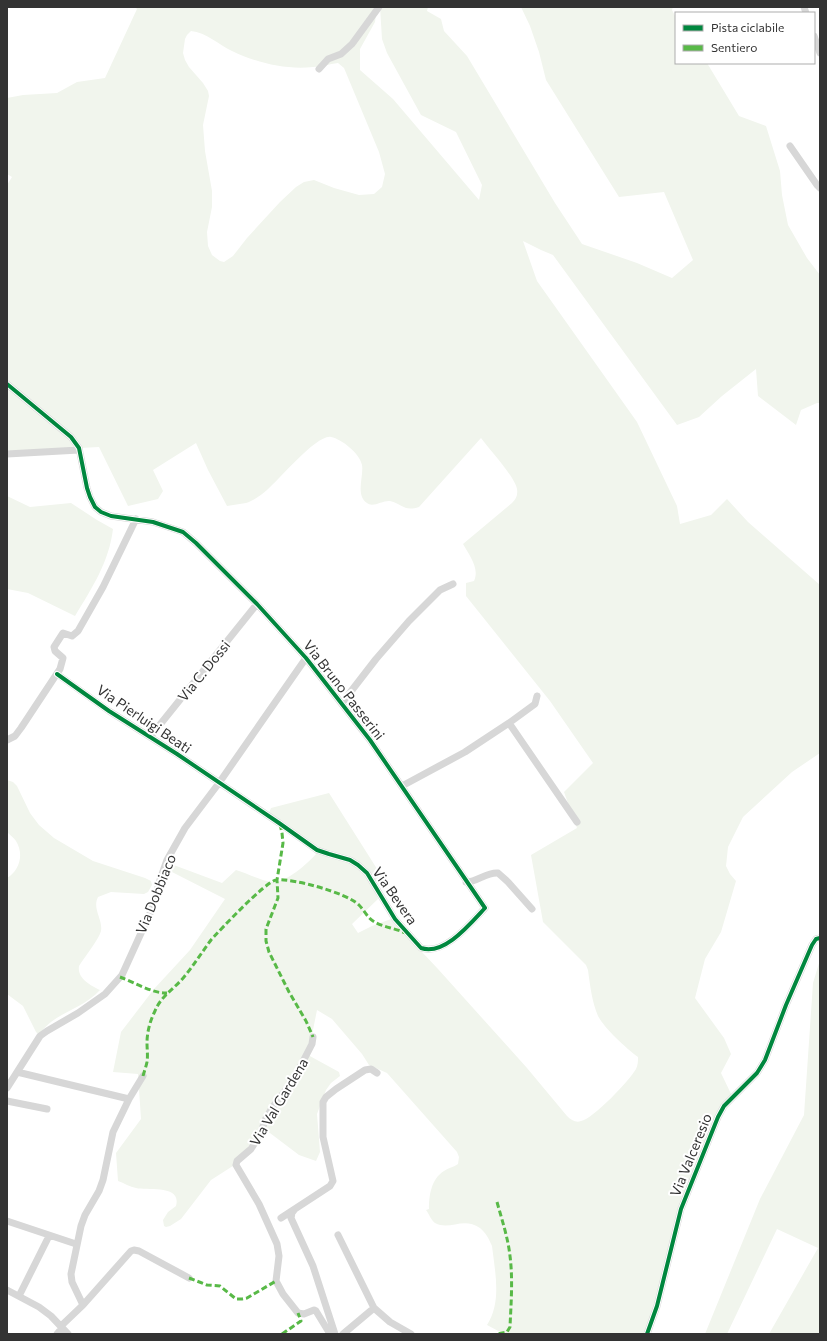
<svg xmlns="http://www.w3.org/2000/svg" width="827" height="1341" font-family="Commissioner,sans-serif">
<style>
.green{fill:#f1f5ed;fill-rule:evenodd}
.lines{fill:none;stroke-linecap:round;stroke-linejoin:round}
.minor{stroke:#d7d7d7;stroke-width:7}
.quiet{stroke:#58b947;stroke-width:3;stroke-dasharray:6 3;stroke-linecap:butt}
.cycleway-casing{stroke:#fff;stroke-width:6}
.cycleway{stroke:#00873e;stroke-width:4}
.labels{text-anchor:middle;stroke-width:4;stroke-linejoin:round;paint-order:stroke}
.street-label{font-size:14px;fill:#333;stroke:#fff}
</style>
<rect width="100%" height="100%" fill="#fff"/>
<path class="green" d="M 135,7 L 377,7 L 375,22 L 360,49 L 360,70 L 393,99 L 479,200 L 482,185 L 456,132 L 421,115 L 387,53 L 382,39 L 380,7 L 428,7 L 427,11 L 441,19 L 444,31 L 467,56 L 555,203 L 582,244 L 637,263 L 672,278 L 693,260 L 664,192 L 619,197 L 546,80 L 539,52 L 530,26 L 521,7 L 673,7 L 672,10 L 676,18 L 676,63 L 707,63 L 739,116 L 766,126 L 780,171 L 782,195 L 788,225 L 807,258 L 820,275 L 820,403 L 817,403 L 801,410 L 796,425 L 758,396 L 756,369 L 722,396 L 699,417 L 677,425 L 553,255 L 541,250 L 523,241 L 537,281 L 637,422 L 677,506 L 680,524 L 711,515 L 727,499 L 748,522 L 820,585 L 820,753 L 792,772 L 743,817 L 728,847 L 726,866 L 730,874 L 736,881 L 721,932 L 705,959 L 695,998 L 724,1038 L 731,1054 L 721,1073 L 733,1098 L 724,1106 L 678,1226 L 648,1334 L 504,1334 L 487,1325 C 502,1302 495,1272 492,1246 C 489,1239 486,1233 480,1228 C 463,1216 450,1231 435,1223 C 431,1220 429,1214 426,1210 L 429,1209 C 429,1196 431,1179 444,1171 C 448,1168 454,1167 458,1164 L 459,1157 L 457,1152 L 387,1073 L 369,1065 L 362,1054 L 332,1019 L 317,1010 L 308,1055 L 339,1072 L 340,1076 L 331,1083 L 326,1090 L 317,1114 L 320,1152 L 316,1161 L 299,1155 L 262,1127 L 236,1164 L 211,1180 L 181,1219 L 170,1226 L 166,1227 L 164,1226 L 163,1220 L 168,1212 L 176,1206 C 182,1184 147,1191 136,1188 C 130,1187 124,1183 118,1181 L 116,1153 L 141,1119 L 138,1074 L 113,1072 L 121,1032 L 154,989 L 190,950 L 225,899 L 170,871 L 171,864 L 222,883 L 236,870 C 246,873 262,881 272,882 C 286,883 307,864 316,854 L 270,817 L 269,813 L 271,808 L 329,793 L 379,872 C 377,885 373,886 378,899 L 352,924 L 358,933 L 372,926 L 391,919 L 438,969 L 527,1068 L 567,1116 C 571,1120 576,1123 581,1121 C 593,1119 630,1080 636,1069 C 638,1065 638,1061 638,1057 C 626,1048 605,1029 598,1016 C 592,1002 590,985 588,970 L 586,965 L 543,922 L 531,855 L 577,828 L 564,792 L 593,763 L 550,701 L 466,596 L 466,583 L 474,581 C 480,568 469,555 463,544 L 512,503 C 516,499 518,495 517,489 C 515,477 489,449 481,438 L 419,507 C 404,512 403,504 390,501 C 383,500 373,508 367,503 C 355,495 364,476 362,465 C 360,454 342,439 331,437 C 317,434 279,480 267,490 C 261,495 253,501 246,503 C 240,504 233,505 227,506 L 208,470 L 196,443 L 153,470 L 163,491 L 158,499 L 128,506 L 99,447 L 7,452 L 7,185 L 12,177 L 7,174 L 7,98 L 23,95 L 57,93 L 77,82 L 105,78 L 137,9 ZM 191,31 C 206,32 219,45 232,51 C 257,63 286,70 313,67 C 322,67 329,64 338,63 L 344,68 L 379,152 L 385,174 L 382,187 L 374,194 L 359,195 L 334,188 L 314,180 L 304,182 L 296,187 L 280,202 L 247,238 L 233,256 L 224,262 L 220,261 L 212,255 L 208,246 L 207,232 L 212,207 L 212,191 L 205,151 L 203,125 L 209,96 L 208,91 L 203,83 L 189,67 L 185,60 L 183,53 L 185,39 L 187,35 Z
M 7,496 L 30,507 L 71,503 L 97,520 L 113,529 C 109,562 92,588 75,616 L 28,593 L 7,589 Z
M 7,780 L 13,782 L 17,786 L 30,813 L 39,825 L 54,838 L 93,861 L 145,878 L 151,881 L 152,885 L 148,892 L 144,894 L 111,892 L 98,897 C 92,909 103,919 101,931 C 99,939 84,958 79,966 C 77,978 90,985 100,990 C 82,1010 54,1012 39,1035 L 36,1032 L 23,1006 L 7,994 L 7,878 C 20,870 24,854 16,841 C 14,838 10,835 7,832 Z
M 820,960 L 820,1334 L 769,1334 L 818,1248 L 777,1229 L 727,1334 L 705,1334 L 760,1199 L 804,1115 L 813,983 Z"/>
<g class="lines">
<path class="minor" d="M 804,7 L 806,13
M 814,36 L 820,53
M 319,69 L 328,59 L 341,54 L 352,44 L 379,7
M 790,146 L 817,185 L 820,188
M 7,384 L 71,437 L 79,448 L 87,488 L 90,497 L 95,507 L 101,512 L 111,516 L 153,522 L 183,532 L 196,543 L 257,604 L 306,658 L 370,740 L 485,908 C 470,924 444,956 421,948 L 395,919 L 367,873 L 358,865 L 350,860 L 329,854 L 317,850 L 279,823 L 177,754 L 109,711 L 57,674
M 7,454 L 79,450
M 342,703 L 376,659 L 409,621 L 440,590 L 453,584
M 509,723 L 577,822
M 150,737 L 257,604
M 7,740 L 15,736 L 21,728 L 60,669 L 63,658 L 55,651 L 54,647 L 63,633 L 72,636 L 78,631 L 103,587 L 136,519
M 402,786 L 465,752 L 509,723 L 535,704 L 537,696
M 466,882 C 478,882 486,872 498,873 L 508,882 L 532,909
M 313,1037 L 312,1044 L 297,1073 L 289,1086 L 272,1108 L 265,1120 L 261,1133 L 251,1149 L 237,1161 L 236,1165 L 259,1204 L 277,1244 L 279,1256 L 276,1281 L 283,1294 L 298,1313 L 304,1314 L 314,1310 L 316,1311 L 330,1334
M 17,1072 L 129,1099
M 7,1088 L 40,1036 L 47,1031 L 78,1013 L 105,994 L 122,975 L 152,909 L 160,880 L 167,860 L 185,828 L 219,783 L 306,658
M 7,1101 L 47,1109
M 295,1209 L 292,1213 L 291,1218 L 313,1266 L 335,1334
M 281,1218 L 330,1186 L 333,1181 L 323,1137 L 323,1102 L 326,1097 L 336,1089 L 365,1070 L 371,1069 L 377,1073
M 7,1221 L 76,1244
M 338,1235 L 374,1308 L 343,1334
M 7,1290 L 39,1307 L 51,1316 L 68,1334
M 19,1296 L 49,1236
M 83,1305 L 72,1282 L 71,1274 L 81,1226 L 85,1215 L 99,1191 L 103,1180 L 113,1132 L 129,1099 L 143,1076
M 374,1308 L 390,1322 L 411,1334
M 61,1326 L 83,1305 L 131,1251 L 134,1250 L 139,1251 L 189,1278
M 57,1334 L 62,1328
M 647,1334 L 657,1306 L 681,1209 L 718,1117 L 724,1106 L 757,1073 L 765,1060 L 786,1005 L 812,945 L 816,939 L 820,938"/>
<path class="quiet" d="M 280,824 L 282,833 L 283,843 L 277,880 L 278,898 L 266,929 L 266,941 L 269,952 L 289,992 L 306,1021 L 313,1037
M 120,977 C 133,982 154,994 167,993
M 143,1076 C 144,1072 146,1067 147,1062 C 148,1056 147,1049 147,1043 C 147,1032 150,1021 155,1011 C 161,996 174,989 184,977 C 194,965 202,952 211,940 C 220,930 265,882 276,880 C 293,878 347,893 359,905 C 364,910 367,917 373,921 C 382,927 395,928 405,933
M 497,1202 C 502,1220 508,1238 510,1256 C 513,1279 511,1304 510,1327 L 507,1332 L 497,1334
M 189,1278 L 207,1285 L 220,1286 L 236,1299 L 242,1299 L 247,1298 L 276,1281
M 282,1334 L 301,1321 L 298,1313"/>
<defs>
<path id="cycleway" d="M 7,384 L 71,437 L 79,448 L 87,488 L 90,497 L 95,507 L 101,512 L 111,516 L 153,522 L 183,532 L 196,543 L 257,604 L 306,658 L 370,740 L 485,908 C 470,924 444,956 421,948 L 395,919 L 367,873 L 358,865 L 350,860 L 329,854 L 317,850 L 279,823 L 177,754 L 109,711 L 57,674
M 647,1334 L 657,1306 L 681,1209 L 718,1117 L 724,1106 L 757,1073 L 765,1060 L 786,1005 L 812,945 L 816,939 L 820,938"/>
</defs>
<use href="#cycleway" class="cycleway-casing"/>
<use href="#cycleway" class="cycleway"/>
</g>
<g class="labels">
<g class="street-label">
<text transform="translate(204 671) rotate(-51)" y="5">Via C. Dossi</text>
<text transform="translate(344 690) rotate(52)" y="5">Via Bruno Passerini</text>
<text transform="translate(144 719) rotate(34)" y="5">Via Pierluigi Beati</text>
<text transform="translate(156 894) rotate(-68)" y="5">Via Dobbiaco</text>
<text transform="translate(395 896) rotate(55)" y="5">Via Bevera</text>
<text transform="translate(279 1102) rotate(-59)" y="5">Via Val Gardena</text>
<text transform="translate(691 1155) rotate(-68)" y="5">Via Valceresio</text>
</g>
</g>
<rect width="827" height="1341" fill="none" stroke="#333333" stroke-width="16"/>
<rect x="675" y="12" width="140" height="52" fill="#ffffff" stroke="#adadad"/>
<rect x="683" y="25" width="20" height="6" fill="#00873e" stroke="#adadad"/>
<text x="711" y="32" font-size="12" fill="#333333">Pista ciclabile</text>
<rect x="683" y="45" width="20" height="6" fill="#58b947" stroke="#adadad"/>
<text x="711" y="52" font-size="12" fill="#333333">Sentiero</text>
</svg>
